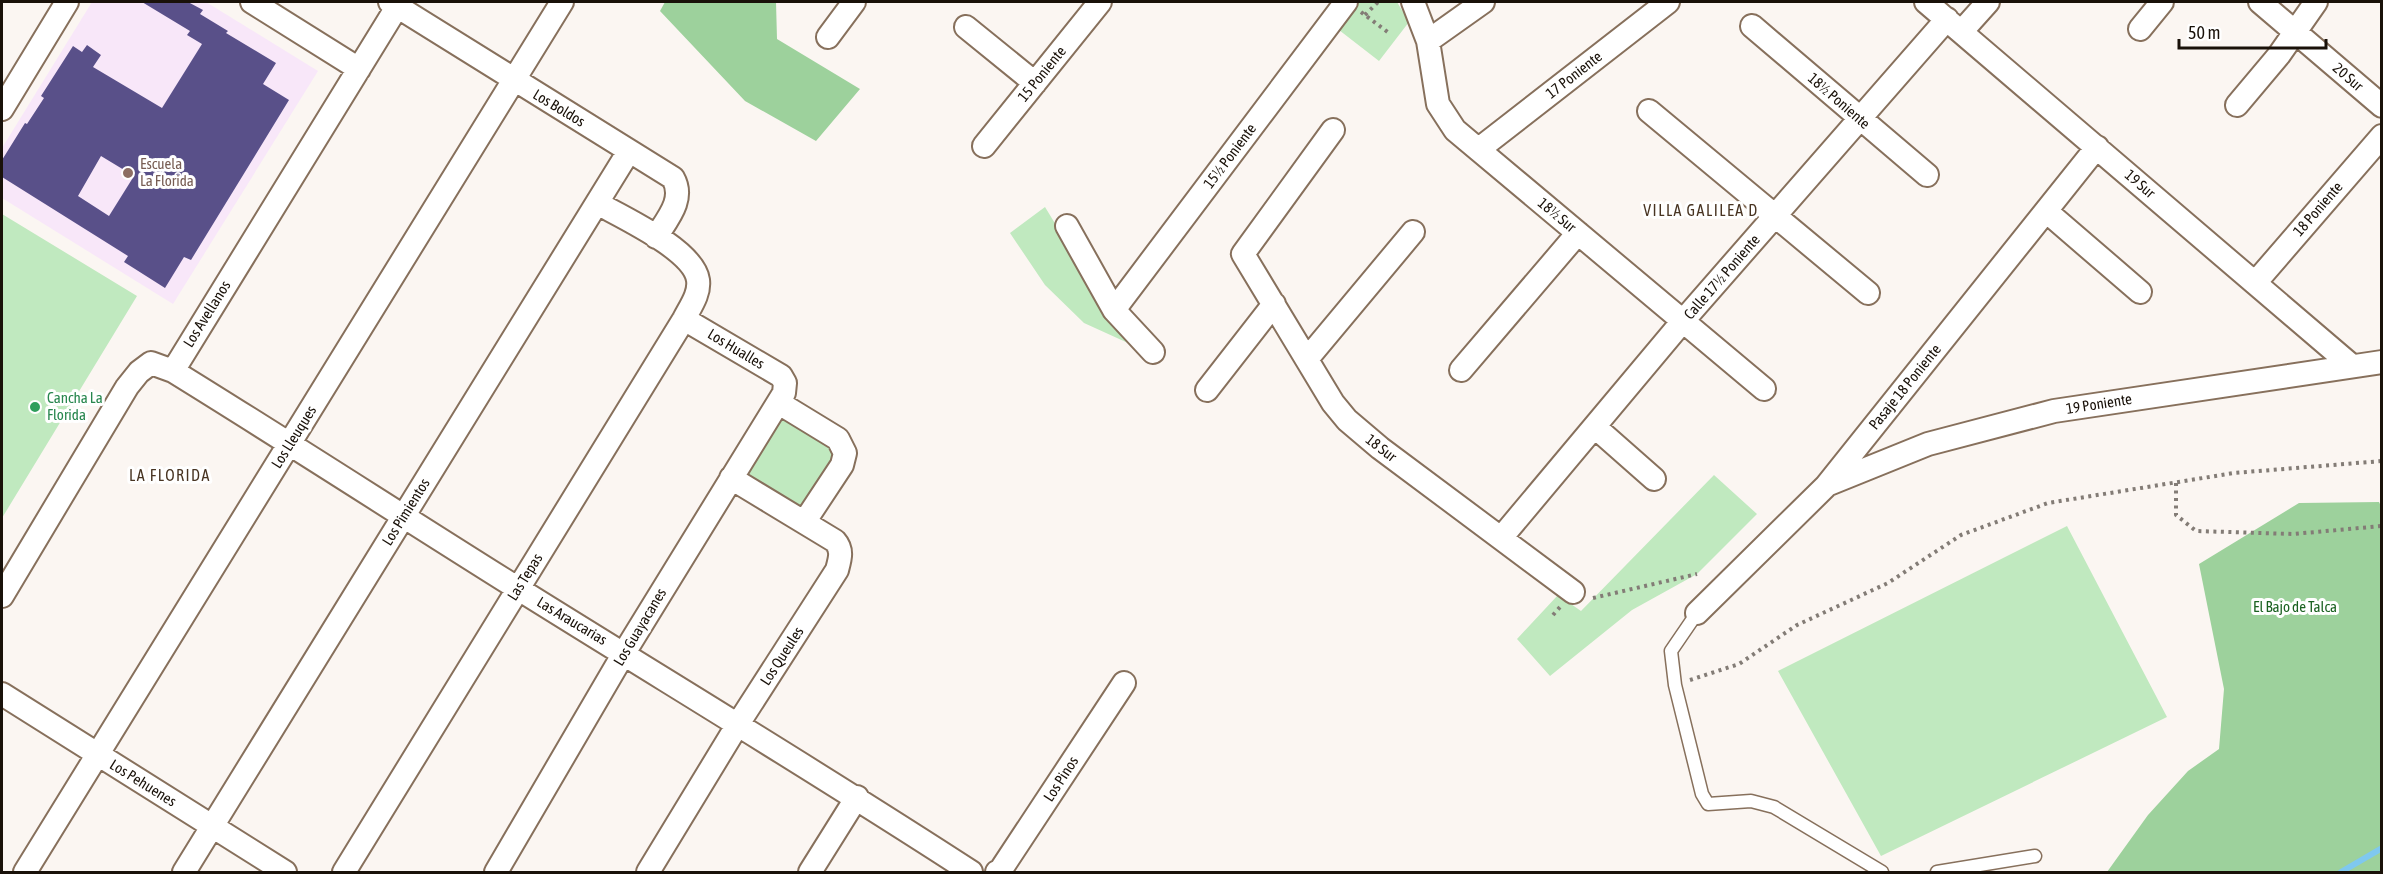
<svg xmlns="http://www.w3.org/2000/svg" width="2383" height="874" font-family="'Asap Condensed',sans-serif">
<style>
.education{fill:#f8e7f9}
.green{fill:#c0e9bf}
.forest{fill:#9dd19c}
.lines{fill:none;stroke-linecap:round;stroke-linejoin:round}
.stream{stroke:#7fc8ef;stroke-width:6}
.building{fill:#595089;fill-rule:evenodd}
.lane-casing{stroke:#87705c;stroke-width:15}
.street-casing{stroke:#87705c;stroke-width:26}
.path{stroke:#837c76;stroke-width:4;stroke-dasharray:3 4.5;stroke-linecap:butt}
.lane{stroke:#fff;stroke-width:12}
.street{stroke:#fff;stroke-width:22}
.education-dot{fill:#8d6e63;stroke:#fff;stroke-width:2}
.leisure-dot{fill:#2e9e5b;stroke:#fff;stroke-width:2}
.labels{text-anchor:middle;stroke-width:6;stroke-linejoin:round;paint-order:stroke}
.street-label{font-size:15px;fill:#191109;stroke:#fff}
.education-label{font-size:15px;fill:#785e54;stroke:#fff;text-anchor:start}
.leisure-label{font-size:15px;fill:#27864d;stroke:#fff;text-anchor:start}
.park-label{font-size:15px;fill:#1b6221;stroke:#fff}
.neighbourhood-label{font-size:16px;letter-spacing:1.5px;fill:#483422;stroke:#fff}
</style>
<rect width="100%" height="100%" fill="#fbf6f2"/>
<path class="education" d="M 92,2 L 206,2 L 318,71 L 173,304 L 2,198 L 2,148 Z"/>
<path class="green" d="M 1357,2 L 1397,2 L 1409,22 L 1379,61 L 1339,30 Z
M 1045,207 L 1128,343 L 1084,323 L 1045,285 L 1010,233 Z
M 2,214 L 137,296 L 2,518 Z
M 779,403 L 845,453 L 805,521 L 731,478 Z
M 1714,475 L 1757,514 L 1697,574 L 1632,610 L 1550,676 L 1517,639 L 1558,595 L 1581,611 Z
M 2067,526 L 2167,717 L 1881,856 L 1778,671 Z"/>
<path class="forest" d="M 665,2 L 776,2 L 777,39 L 860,89 L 816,141 L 745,101 L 660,11 Z
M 2379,502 L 2382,508 L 2381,872 L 2107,872 L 2148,815 L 2188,771 L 2219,749 L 2224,689 L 2199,564 L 2299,503 Z"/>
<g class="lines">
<path class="stream" d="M 2341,872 L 2382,848"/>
</g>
<path class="building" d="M 142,2 L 188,2 L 203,10 L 200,14 L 228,31 L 226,33 L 276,63 L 263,84 L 289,100 L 191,260 L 184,257 L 165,288 L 124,262 L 128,256 L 2,177 L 2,160 L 25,123 L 27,124 L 44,98 L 41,96 L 73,46 L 82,52 L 87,45 L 101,55 L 93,67 L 162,108 L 202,44 L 187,35 L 190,31 ZM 101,156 L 134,176 L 109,216 L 78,196 Z"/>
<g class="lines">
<defs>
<path id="lane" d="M 1697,613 L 1671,651 L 1675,685 L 1702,794 L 1708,804 L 1751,801 L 1774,807 L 1882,872
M 1937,872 L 2035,856"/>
<path id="street" d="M 252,2 L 359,69
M 390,2 L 673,178 C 685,199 668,218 656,237
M 1413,2 L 1428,41 L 1438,104 L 1455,130 L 1764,389
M 1926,2 L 2352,366
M 2260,2 L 2382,106
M 1752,26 L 1927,175
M 966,27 L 1035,83
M 2140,29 L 2162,2
M 1962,31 L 1988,2
M 828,37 L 854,2
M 1428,41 L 1483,2
M 2237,105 L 2279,55 L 2316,2
M 2,109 L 67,2
M 1649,111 L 1868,293
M 1333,130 L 1243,254 L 1333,403 L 1347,420 L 1380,448 L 1573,592
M 984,146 L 1100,2
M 1479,149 L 1668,2
M 2046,211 L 2140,292
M 1067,226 L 1114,310 L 1153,352
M 2255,283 L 2382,136
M 1114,310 L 1346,2
M 1307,359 L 1413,232
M 1461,370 L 1578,233
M 173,371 L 400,2
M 1207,390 L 1274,304
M 779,403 L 838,439 L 845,453 L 842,465 L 805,521
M 1595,427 L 1654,479
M 1829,484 L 1928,444 L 2054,411 L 2382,362
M 1501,538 L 1682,322 L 1947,19
M 2,596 L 127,387 L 139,372 L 151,363 L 173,371 C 288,442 402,516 517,588 C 669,683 822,775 971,872
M 1697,613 L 1826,486 L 2097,147
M 2,694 L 285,872
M 25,872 L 562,2
M 184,872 L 629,151
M 344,872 L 684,319 C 690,307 700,294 698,280 C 694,250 622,217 597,203
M 496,872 L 624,653 L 784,393 L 785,383 L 781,376 L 684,319
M 648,872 L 738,724 L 837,570 C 840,559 843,550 835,541 L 731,478
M 810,872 L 857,797
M 997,872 L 1000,871 L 1124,683"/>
</defs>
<use href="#lane" class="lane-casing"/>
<use href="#street" class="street-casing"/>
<path class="path" d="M 1361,12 L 1389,33
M 1365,15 L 1378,2
M 2176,483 L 2176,515 L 2196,531 L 2293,534 L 2382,526
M 1593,598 L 1697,574
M 1553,615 L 1560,607
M 1690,680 L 1739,664 L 1797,625 L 1888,583 L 1961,535 L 2048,503 L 2234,473 L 2382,461"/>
<use href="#lane" class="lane"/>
<use href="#street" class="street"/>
</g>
<circle class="education-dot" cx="128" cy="173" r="6"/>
<circle class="leisure-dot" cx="35" cy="407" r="6"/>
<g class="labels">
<g class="street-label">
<text transform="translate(1042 74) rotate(-51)" y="5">15 Poniente</text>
<text transform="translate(1574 75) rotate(-38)" y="5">17 Poniente</text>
<text transform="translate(2348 77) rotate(41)" y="5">20 Sur</text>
<text transform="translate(1839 101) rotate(41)" y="5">18½ Poniente</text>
<text transform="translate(559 108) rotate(31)" y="5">Los Boldos</text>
<text transform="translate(1230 156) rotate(-53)" y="5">15½ Poniente</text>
<text transform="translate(2140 184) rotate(41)" y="5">19 Sur</text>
<text transform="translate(2318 209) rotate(-49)" y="5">18 Poniente</text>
<text transform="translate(1557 215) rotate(40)" y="5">18½ Sur</text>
<text transform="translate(1722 277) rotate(-49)" y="5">Calle 17½ Poniente</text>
<text transform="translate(207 314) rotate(-58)" y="5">Los Avellanos</text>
<text transform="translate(736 349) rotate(31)" y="5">Los Hualles</text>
<text transform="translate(1905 387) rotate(-51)" y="5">Pasaje 18 Poniente</text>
<text transform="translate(2099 404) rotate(-9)" y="5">19 Poniente</text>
<text transform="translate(294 437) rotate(-58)" y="5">Los Lleuques</text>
<text transform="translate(1381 448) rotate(38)" y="5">18 Sur</text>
<text transform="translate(406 512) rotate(-58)" y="5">Los Pimientos</text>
<text transform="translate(525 577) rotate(-58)" y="5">Las Tepas</text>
<text transform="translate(572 621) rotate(31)" y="5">Las Araucarias</text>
<text transform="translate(640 627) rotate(-59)" y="5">Los Guayacanes</text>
<text transform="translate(782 656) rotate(-57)" y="5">Los Queules</text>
<text transform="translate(1061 779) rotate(-57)" y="5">Los Pinos</text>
<text transform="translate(143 783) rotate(32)" y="5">Los Pehuenes</text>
</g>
<g class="education-label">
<text x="140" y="169">Escuela<tspan x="140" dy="17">La Florida</tspan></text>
</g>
<g class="leisure-label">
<text x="47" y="403">Cancha La<tspan x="47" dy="17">Florida</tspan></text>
</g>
<g class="park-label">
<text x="2295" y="612">El Bajo de Talca</text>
</g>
<g class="neighbourhood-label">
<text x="1701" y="216">VILLA GALILEA D</text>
<text x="170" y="481">LA FLORIDA</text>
</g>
</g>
<rect width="2383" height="874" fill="none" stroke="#191109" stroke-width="6"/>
<path d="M2179 39v9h147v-9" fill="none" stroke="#191109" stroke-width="3"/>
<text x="2188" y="39" font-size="18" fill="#191109" stroke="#ffffff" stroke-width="4.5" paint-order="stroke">50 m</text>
</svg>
